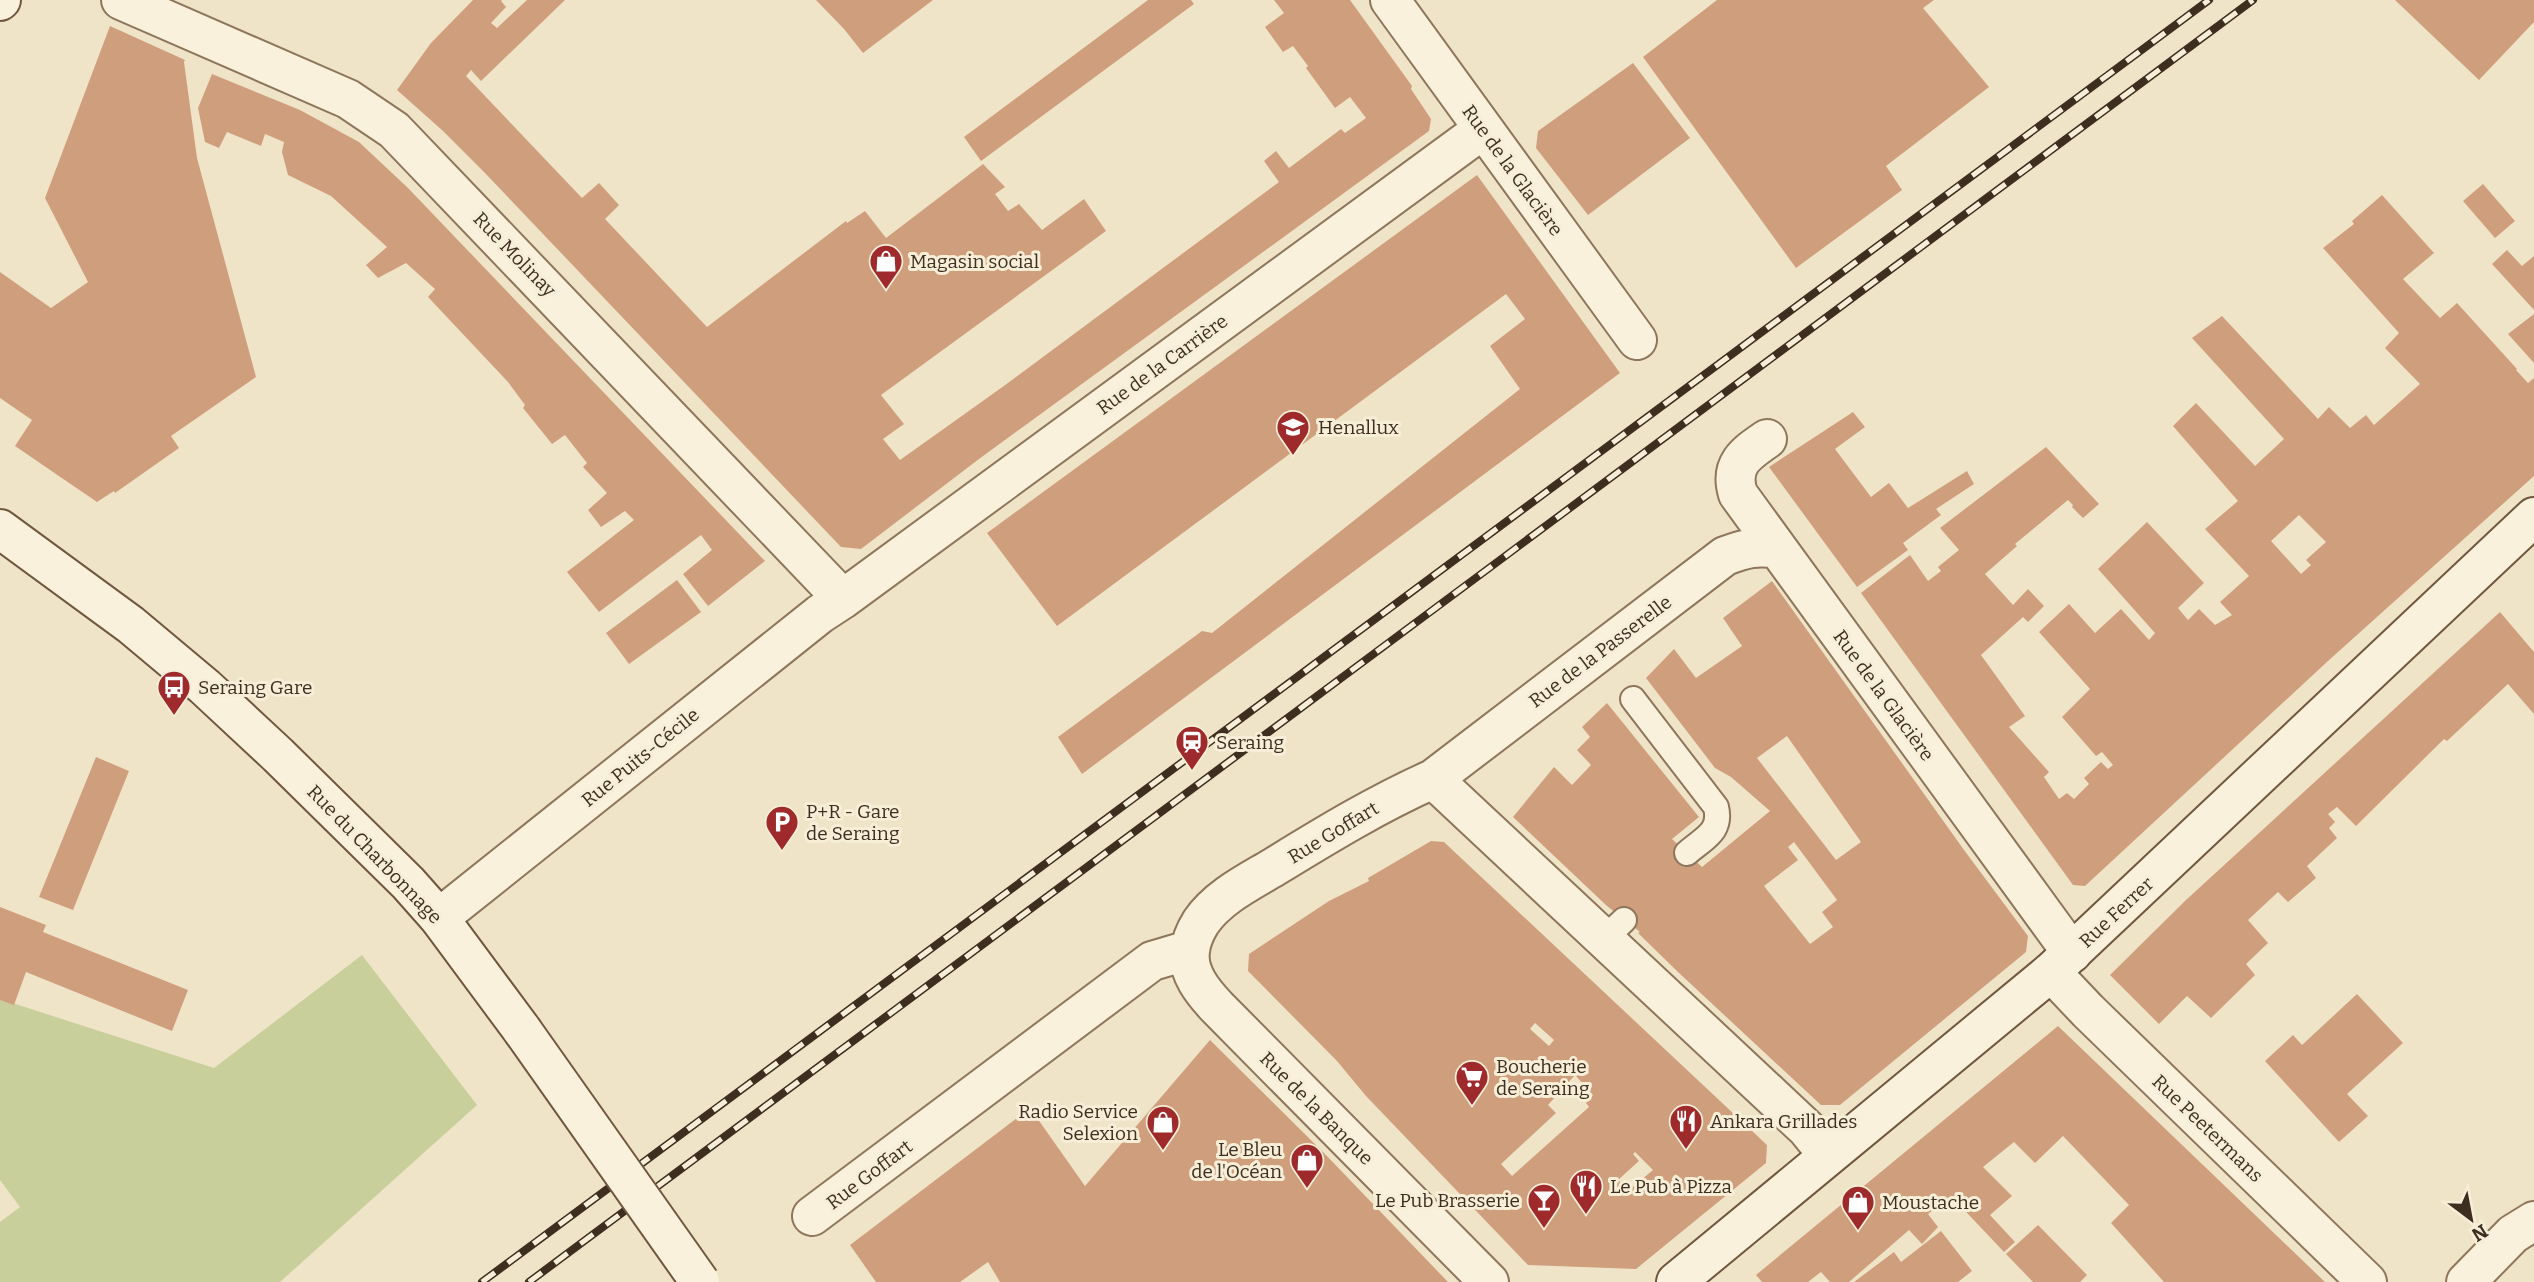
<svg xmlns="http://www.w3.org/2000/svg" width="2534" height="1282" font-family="Bitter,serif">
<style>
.green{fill:#c9cf9b}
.building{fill:#cf9f7d;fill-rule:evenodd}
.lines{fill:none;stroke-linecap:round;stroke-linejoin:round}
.lane-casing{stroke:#8d765c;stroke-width:28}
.street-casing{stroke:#8d765c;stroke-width:42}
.secondary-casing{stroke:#6f573f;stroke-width:42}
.lane{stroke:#faf1dc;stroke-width:24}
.street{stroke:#faf1dc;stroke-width:38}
.secondary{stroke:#faf1dc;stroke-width:38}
.rail-casing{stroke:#3d2e20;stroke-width:8}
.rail{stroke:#f7eed8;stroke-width:5;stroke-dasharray:16;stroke-linecap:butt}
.secondary-bridge-casing{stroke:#6f573f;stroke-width:42;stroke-linecap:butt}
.secondary-bridge{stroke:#faf1dc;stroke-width:38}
.labels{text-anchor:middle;stroke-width:6;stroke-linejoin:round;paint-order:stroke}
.street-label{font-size:19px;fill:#3d2e20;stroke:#f7eed8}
.poi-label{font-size:19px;fill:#3d2e20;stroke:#f7eed8;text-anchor:start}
</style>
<rect width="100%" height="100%" fill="#f0e4c8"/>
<path class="green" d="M 362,955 L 477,1105 L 280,1282 L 0,1282 L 0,1222 L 20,1207 L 0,1180 L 0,999 L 214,1068 Z"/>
<path class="building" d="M 473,0 L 502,0 L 501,1 L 506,7 L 491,23 L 497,28 L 527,0 L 565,0 L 481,81 L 471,70 L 466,76 L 582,198 L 599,183 L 619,205 L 605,219 L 707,327 L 846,221 L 847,223 L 865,211 L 886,238 L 983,164 L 1005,187 L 995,194 L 1008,211 L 1019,204 L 1042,230 L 1084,199 L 1106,231 L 881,395 L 904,424 L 883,439 L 900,460 L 1001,388 L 1279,182 L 1264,161 L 1276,151 L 1289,168 L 1341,129 L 1345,133 L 1366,118 L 1350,97 L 1335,108 L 1306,68 L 1308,66 L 1293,46 L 1283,52 L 1265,27 L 1284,13 L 1274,0 L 1350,0 L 1412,86 L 1411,89 L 1431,119 L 1429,131 L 979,459 L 861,549 L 841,547 L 484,172 L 443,131 L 397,90 L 431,43 Z
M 816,0 L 933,0 L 863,53 L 844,29 Z
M 1148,0 L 1191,0 L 1194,4 L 981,161 L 964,137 Z
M 1717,0 L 1934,0 L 1923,8 L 1989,87 L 1886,166 L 1902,190 L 1796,268 L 1643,57 Z
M 2395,0 L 2534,0 L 2534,22 L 2479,80 Z
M 110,26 L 185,60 L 184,62 L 197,158 L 256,377 L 171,436 L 179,448 L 115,493 L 114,491 L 97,502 L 15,446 L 32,420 L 0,398 L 0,272 L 51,308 L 88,282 L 45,198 Z
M 1633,63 L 1690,138 L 1588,215 L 1536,148 L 1538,131 Z
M 212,74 L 300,110 L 359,142 L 408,188 L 765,561 L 708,606 L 683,574 L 712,550 L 701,535 L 599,612 L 567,572 L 634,520 L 625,511 L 601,527 L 588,510 L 607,493 L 583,467 L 587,463 L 565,435 L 552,444 L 523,408 L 525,405 L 508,382 L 428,297 L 435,289 L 406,263 L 378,278 L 366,265 L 387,247 L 331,196 L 288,175 L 282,152 L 284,142 L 265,134 L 261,146 L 227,132 L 219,148 L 205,142 L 198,108 Z
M 1477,175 L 1620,373 L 1082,774 L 1058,737 L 1202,631 L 1212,633 L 1520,389 L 1490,346 L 1525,319 L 1506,294 L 1057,626 L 987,533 Z
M 2483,184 L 2515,221 L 2495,238 L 2463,201 Z
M 2382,195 L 2434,253 L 2403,279 L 2440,318 L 2457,303 L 2517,369 L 2516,370 L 2528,383 L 2534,378 L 2534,476 L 2328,661 L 2085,886 L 2073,885 L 1861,593 L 1910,555 L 1928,581 L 1941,571 L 1938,567 L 1959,550 L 1940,528 L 2046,447 L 2099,504 L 2083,518 L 2072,507 L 2073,505 L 2068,500 L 2015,544 L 2017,546 L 1985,574 L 2013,605 L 2028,589 L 2044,606 L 2028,622 L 2023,617 L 1981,655 L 2025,716 L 2009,727 L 2049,772 L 2044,777 L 2059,799 L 2067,793 L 2074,799 L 2089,784 L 2084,778 L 2101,762 L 2108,769 L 2113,765 L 2102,752 L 2096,756 L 2062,717 L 2090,689 L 2039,632 L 2069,604 L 2095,633 L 2121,609 L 2149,640 L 2155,633 L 2098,569 L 2147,522 L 2204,583 L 2178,608 L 2188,620 L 2199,609 L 2215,625 L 2232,615 L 2220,602 L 2249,576 L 2205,529 L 2238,501 L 2173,426 L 2196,403 L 2255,466 L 2284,439 L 2192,338 L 2222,316 L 2318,419 L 2329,407 L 2350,428 L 2366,415 L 2374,425 L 2420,384 L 2385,348 L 2399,333 L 2323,248 L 2354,224 L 2352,221 ZM 2299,515 L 2326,542 L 2306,560 L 2311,565 L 2301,574 L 2271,541 Z
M 2507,250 L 2522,266 L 2534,256 L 2534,310 L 2492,264 Z
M 2534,314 L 2534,363 L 2508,334 Z
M 1853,412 L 1865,427 L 1835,449 L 1871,497 L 1889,483 L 1908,508 L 1967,471 L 1974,484 L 1936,509 L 1941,515 L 1903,543 L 1908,550 L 1857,587 L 1769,467 Z
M 677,580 L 701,612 L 629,664 L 606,633 Z
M 1772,581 L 1964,850 L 2028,936 L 2026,952 L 1840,1105 L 1821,1105 L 1679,973 L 1638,933 L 1640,932 L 1607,906 L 1513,817 L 1554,767 L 1572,785 L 1591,765 L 1577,750 L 1590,737 L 1582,727 L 1607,703 L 1699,817 L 1672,839 L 1702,867 L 1770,811 L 1731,777 L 1715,768 L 1646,678 L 1674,649 L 1696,678 L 1742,646 L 1723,618 ZM 1787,736 L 1861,842 L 1836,860 L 1757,758 ZM 1794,842 L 1837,900 L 1822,912 L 1833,927 L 1810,944 L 1764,886 L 1798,860 L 1788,847 Z
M 2500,612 L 2534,652 L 2534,714 L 2508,684 L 2447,741 L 2444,739 L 2356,826 L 2337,807 L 2328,814 L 2335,822 L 2329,828 L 2337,838 L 2307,866 L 2316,878 L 2288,902 L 2278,892 L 2248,920 L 2268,943 L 2246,964 L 2255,975 L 2211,1018 L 2187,996 L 2159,1024 L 2110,975 L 2186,900 Z
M 96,757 L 129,771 L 73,910 L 39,897 Z
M 1431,841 L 1444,842 L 1767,1145 L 1766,1163 L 1636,1269 L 1528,1265 L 1366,1096 L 1337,1061 L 1248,971 L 1249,954 L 1329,901 L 1369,881 L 1368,878 ZM 1535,1023 L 1554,1040 L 1549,1046 L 1530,1029 ZM 1575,1075 L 1593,1095 L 1586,1103 L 1589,1107 L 1512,1176 L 1501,1164 L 1556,1113 L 1548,1105 ZM 1635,1152 L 1653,1170 L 1629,1190 L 1618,1180 L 1639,1161 L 1633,1154 Z
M 0,907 L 46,925 L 43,932 L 188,990 L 172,1031 L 26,972 L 14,1005 L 0,1000 Z
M 2357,994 L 2403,1043 L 2347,1094 L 2368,1116 L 2339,1142 L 2265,1061 L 2293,1035 L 2302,1045 Z
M 2058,1026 L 2325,1282 L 2164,1282 L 2111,1223 L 2129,1205 L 2063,1136 L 2035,1163 L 2014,1142 L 1983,1167 L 2012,1196 L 1990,1215 L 2015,1242 L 2004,1252 L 1951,1196 L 1928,1214 L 1938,1227 L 1922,1244 L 1909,1230 L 1849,1282 L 1830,1282 L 1821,1272 L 1808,1282 L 1762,1282 L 1756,1275 Z
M 1210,1040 L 1325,1154 L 1448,1282 L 1000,1282 L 988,1262 L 960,1282 L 876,1282 L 850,1245 L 1030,1108 L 1085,1186 Z
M 2038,1225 L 2087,1275 L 2080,1282 L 2033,1282 L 2006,1254 Z
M 1941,1231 L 1972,1271 L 1958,1282 L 1854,1282 L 1894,1252 L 1901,1262 Z"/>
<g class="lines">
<defs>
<path id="lane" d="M 1633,699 L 1716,807 C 1722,832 1704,838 1687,853
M 1603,940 L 1624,920"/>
<path id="street" d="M 121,0 L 348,99 L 394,130 L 843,599
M 1390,0 L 1637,340
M 1767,439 C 1745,454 1729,465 1738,494 L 2072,953
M 1433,779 L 1725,556 C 1744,549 1757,545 1777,549
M 439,918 L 820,614 L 843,599 L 1482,130
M 2051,972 L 2088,1011 L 2367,1282
M 812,1216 L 1152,961 L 1179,953 L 1189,954
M 1489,1282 L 1217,1007 C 1203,992 1187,973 1190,951 C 1191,941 1196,930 1201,922 C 1218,897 1249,882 1274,867 C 1326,835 1377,804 1433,779 L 1807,1129 L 1828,1155
M 2466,1282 L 2513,1234 L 2534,1221"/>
<path id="secondary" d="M 0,1 L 1,0
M 0,529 L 131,625 L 205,687 L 278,755 L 408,883 L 439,918 L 522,1030
M 1676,1282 L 2051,972 L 2534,517"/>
</defs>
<use href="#lane" class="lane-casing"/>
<use href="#street" class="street-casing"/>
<use href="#secondary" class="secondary-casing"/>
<use href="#lane" class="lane"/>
<use href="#street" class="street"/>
<use href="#secondary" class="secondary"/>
<defs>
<path id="rail" d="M 482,1282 L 2209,0
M 529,1282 L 2253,0"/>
</defs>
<use href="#rail" class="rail-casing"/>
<use href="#rail" class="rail"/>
<defs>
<path id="secondary-bridge" d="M 522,1030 L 700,1282"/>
</defs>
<use href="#secondary-bridge" class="secondary-bridge-casing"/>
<use href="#secondary-bridge" class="secondary-bridge"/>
</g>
<defs>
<symbol id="shop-pin" viewBox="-11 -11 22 30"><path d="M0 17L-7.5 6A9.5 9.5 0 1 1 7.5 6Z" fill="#9e2a2b" stroke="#f7eed8"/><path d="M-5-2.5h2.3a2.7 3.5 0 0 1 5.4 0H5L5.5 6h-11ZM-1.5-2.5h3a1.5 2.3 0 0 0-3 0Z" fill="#fff"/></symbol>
<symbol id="university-pin" viewBox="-11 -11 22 30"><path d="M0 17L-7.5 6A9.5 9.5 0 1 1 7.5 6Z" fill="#9e2a2b" stroke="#f7eed8"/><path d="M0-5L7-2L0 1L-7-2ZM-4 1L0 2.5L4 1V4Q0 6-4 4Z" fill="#fff"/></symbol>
<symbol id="bus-pin" viewBox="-11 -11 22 30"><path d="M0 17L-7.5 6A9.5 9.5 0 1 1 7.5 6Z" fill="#9e2a2b" stroke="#f7eed8"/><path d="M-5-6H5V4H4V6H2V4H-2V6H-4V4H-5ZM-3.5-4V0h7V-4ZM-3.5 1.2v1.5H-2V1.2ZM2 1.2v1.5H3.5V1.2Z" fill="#fff"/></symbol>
<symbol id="station-pin" viewBox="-11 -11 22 30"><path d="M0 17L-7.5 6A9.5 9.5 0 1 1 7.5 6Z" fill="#9e2a2b" stroke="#f7eed8"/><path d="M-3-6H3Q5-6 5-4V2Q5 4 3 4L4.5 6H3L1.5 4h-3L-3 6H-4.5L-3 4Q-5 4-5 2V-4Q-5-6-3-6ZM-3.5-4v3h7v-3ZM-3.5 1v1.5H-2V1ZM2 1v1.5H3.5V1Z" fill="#fff"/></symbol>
<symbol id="parking-pin" viewBox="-11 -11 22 30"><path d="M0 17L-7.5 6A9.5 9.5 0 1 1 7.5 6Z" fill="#9e2a2b" stroke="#f7eed8"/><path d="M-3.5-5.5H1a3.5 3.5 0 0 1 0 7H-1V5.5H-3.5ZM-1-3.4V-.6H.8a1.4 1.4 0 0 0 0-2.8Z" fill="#fff"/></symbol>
<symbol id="supermarket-pin" viewBox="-11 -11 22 30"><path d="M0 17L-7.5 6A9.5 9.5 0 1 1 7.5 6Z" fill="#9e2a2b" stroke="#f7eed8"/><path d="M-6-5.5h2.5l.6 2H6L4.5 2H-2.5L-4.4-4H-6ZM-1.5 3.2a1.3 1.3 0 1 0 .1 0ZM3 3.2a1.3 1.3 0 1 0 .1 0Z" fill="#fff"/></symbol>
<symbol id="restaurant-pin" viewBox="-11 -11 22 30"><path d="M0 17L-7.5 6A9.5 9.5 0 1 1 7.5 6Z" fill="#9e2a2b" stroke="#f7eed8"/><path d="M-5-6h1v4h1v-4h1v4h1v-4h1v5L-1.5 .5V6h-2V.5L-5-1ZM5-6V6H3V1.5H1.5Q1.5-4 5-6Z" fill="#fff"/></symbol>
<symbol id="bar-pin" viewBox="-11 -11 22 30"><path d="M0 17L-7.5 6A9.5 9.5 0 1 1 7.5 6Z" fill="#9e2a2b" stroke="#f7eed8"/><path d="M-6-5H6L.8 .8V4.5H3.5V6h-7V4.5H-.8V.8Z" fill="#fff"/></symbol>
</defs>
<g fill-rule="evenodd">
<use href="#shop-pin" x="867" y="242" width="38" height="52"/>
<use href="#university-pin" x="1274" y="408" width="38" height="52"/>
<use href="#bus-pin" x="155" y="668" width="38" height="52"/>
<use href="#station-pin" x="1173" y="723" width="38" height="52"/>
<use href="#parking-pin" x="763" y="803" width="38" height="52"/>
<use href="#supermarket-pin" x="1453" y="1058" width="38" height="52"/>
<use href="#restaurant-pin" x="1667" y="1102" width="38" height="52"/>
<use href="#shop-pin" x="1144" y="1103" width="38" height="52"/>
<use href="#shop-pin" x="1288" y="1141" width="38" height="52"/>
<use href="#restaurant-pin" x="1567" y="1167" width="38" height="52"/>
<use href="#bar-pin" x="1525" y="1181" width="38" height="52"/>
<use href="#shop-pin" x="1839" y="1183" width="38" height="52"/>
</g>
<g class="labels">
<g class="street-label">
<text transform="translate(1513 170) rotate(54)" y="7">Rue de la Glacière</text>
<text transform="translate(515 254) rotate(46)" y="7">Rue Molinay</text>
<text transform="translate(1162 364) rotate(-36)" y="7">Rue de la Carrière</text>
<text transform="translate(1600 651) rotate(-37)" y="7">Rue de la Passerelle</text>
<text transform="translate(1884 695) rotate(54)" y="7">Rue de la Glacière</text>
<text transform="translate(640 757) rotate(-39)" y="7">Rue Puits-Cécile</text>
<text transform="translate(1333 832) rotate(-31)" y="7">Rue Goffart</text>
<text transform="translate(375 854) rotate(46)" y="7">Rue du Charbonnage</text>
<text transform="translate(2116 912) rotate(-43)" y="7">Rue Ferrer</text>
<text transform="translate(1317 1108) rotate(45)" y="7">Rue de la Banque</text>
<text transform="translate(2208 1128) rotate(44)" y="7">Rue Peetermans</text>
<text transform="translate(869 1174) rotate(-37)" y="7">Rue Goffart</text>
</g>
<g class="poi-label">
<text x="910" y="268">Magasin social</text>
<text x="1318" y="434">Henallux</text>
<text x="198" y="694">Seraing Gare</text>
<text x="1216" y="749">Seraing</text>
<text x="806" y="818">P+R - Gare<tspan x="806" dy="22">de Seraing</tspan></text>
<text x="1496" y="1073">Boucherie<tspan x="1496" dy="22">de Seraing</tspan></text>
<text x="1138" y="1118" text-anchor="end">Radio Service<tspan x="1138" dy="22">Selexion</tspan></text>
<text x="1710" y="1128">Ankara Grillades</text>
<text x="1282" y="1156" text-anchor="end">Le Bleu<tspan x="1282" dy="22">de l'Océan</tspan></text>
<text x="1610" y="1193">Le Pub à Pizza</text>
<text x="1520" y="1207" text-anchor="end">Le Pub Brasserie</text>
<text x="1882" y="1209">Moustache</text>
</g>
</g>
<g transform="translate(2471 1219) rotate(148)" stroke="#f7eed8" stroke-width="5" paint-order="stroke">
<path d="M0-5L12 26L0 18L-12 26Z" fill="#3d2e20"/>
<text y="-10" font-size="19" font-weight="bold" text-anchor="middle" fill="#3d2e20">N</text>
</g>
</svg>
